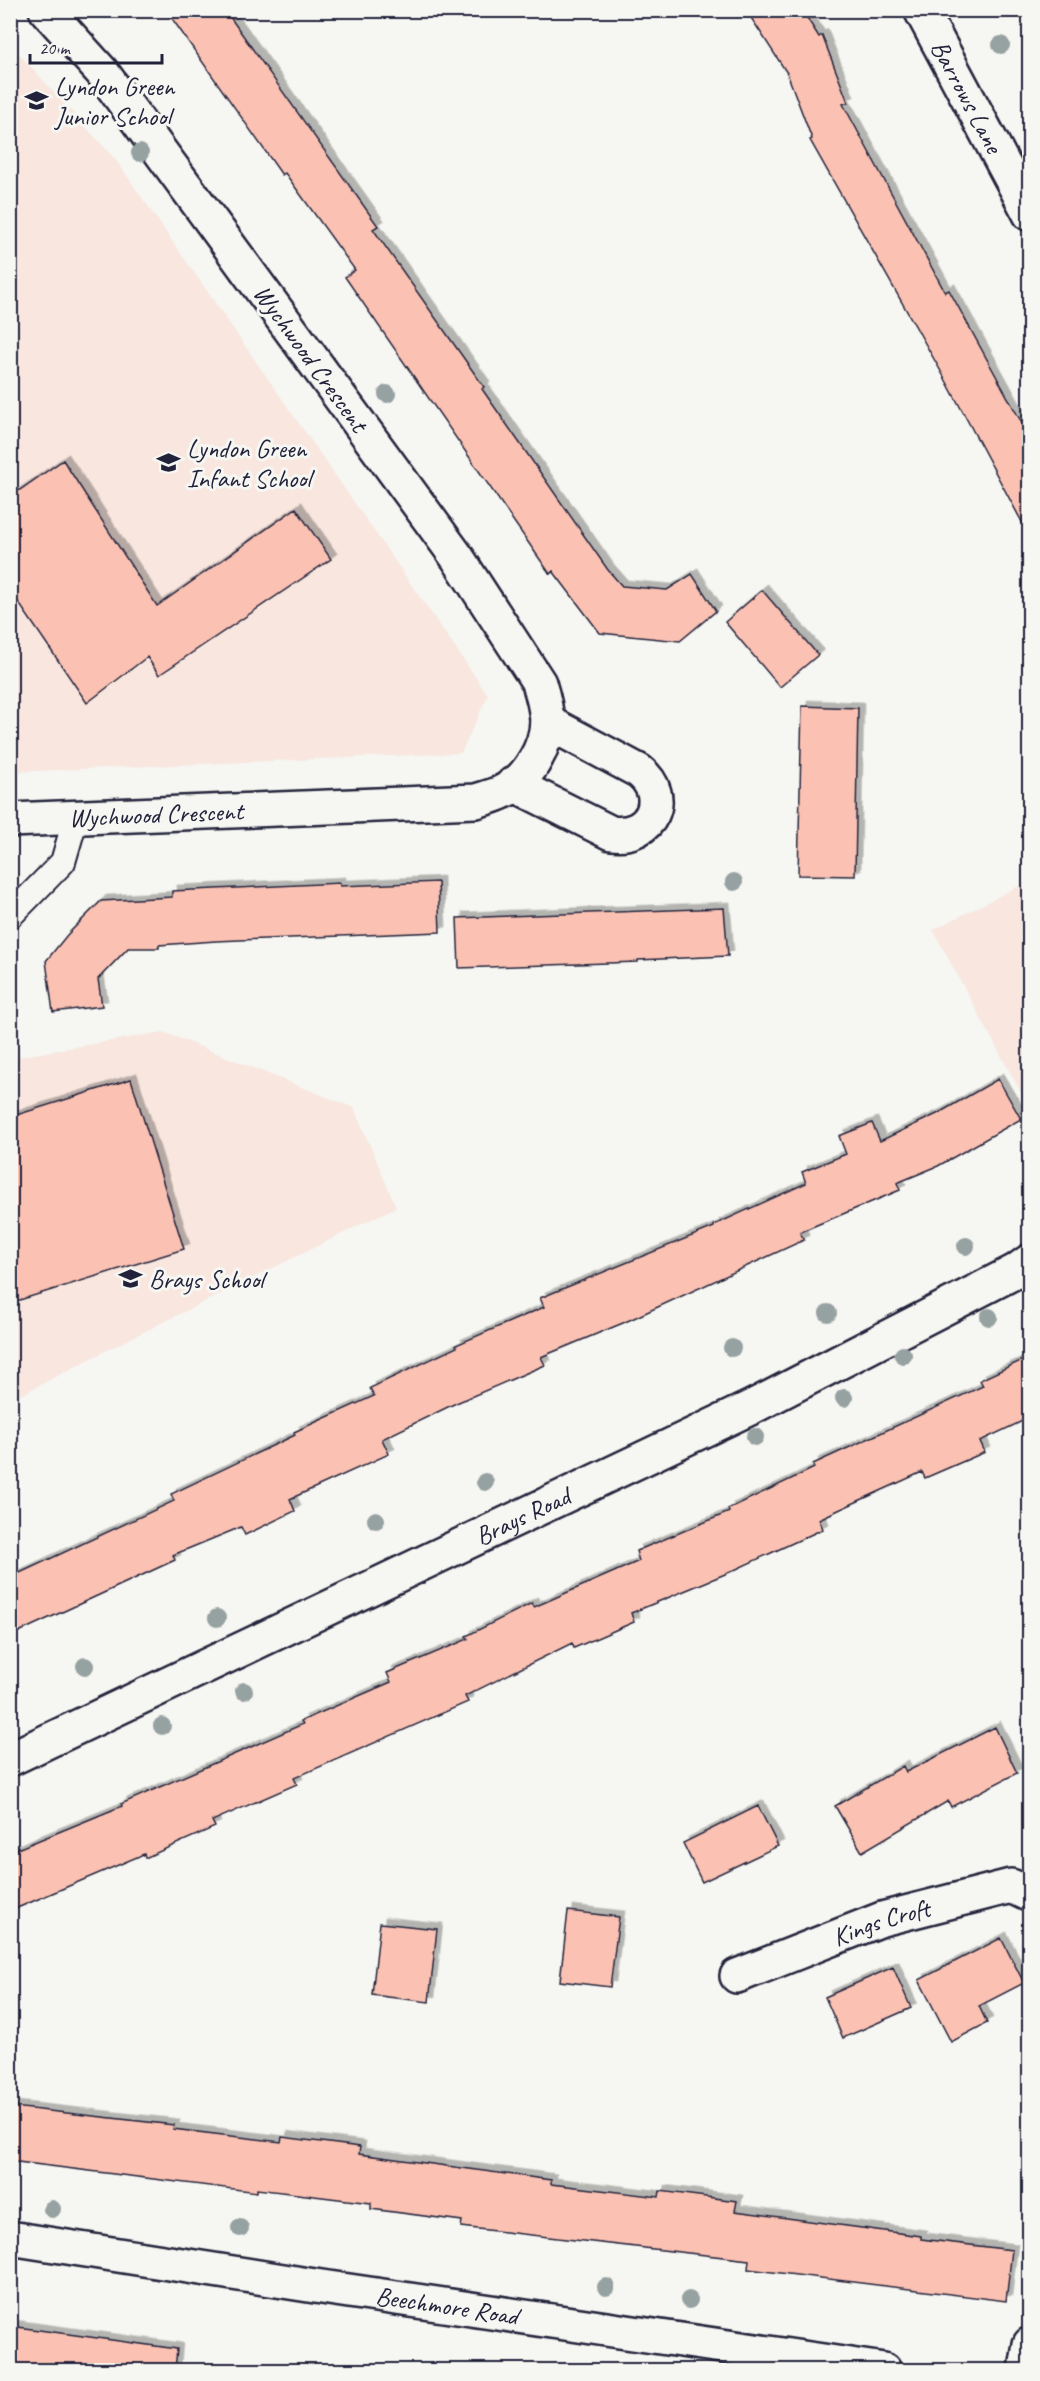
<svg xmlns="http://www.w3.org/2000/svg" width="1040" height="2381" font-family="Caveat,sans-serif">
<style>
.built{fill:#f8e6df}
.building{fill:#fbc2b3;stroke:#22223b;stroke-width:1.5;filter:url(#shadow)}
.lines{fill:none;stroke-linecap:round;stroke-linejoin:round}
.service-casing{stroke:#22223b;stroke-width:28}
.minor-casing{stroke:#22223b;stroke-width:38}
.tertiary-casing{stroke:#22223b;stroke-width:38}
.service{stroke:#f6f6f2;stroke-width:24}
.minor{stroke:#f6f6f2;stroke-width:33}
.tertiary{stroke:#f6f6f2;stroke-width:33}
.tree{fill:#96a1a1}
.labels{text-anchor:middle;stroke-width:6;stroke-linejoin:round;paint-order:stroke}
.poi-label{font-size:26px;fill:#22223b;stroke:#f6f6f2;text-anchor:start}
.street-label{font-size:26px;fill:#22223b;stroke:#f6f6f2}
</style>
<defs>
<filter id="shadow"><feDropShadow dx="5.5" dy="-5.5" stdDeviation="0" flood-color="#0004"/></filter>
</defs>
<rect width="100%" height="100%" fill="#f6f6f2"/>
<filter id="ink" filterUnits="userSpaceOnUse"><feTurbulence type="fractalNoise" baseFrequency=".0167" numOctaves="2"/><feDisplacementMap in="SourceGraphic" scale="12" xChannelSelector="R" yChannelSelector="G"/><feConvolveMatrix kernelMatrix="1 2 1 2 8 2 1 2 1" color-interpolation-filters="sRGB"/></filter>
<g filter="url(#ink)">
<path class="built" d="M 10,44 L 115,159 L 488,695 L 461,753 L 11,772 Z
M 1029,881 L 1029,1107 L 933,930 Z
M 163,1032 L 354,1108 L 396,1207 L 107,1350 L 11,1400 L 11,1058 Z"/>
<path class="building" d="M 166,10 L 225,10 L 378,226 L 373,229 L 484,387 L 482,389 L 519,442 L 608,570 L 622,586 L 667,590 L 692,574 L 716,611 L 680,641 L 600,633 L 553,571 L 550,574 L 345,277 L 355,270 L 285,173 L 282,175 Z
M 746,10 L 802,10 L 819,37 L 822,35 L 848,102 L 843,104 L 945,292 L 949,290 L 1029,436 L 1029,535 L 943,375 L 810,140 L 812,139 L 787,73 Z
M 63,460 L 157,606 L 296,508 L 331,559 L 159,675 L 147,657 L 87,703 L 10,590 L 10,497 Z
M 762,590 L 818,655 L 780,687 L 725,622 Z
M 802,706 L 858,708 L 855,876 L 798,875 Z
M 438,882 L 440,932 L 216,941 L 159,945 L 159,948 L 128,948 L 98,979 L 102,1006 L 53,1012 L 46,961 L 67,935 L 101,901 L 172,897 L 172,891 L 340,883 L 340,886 Z
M 724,908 L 728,956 L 638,960 L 638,962 L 459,968 L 457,918 Z
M 131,1079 L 184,1249 L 10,1303 L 10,1117 Z
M 998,1079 L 1021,1119 L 938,1166 L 897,1183 L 900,1190 L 800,1232 L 804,1240 L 623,1323 L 541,1357 L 545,1365 L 454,1404 L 382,1439 L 389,1454 L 290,1499 L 295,1511 L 245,1535 L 241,1527 L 173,1555 L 175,1560 L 10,1636 L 11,1577 L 174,1501 L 171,1494 L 295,1435 L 294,1432 L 374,1396 L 370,1388 L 457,1347 L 456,1345 L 544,1307 L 540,1298 L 714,1227 L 714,1225 L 806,1183 L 802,1172 L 846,1154 L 839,1136 L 872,1123 L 880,1141 L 937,1114 Z
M 1029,1357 L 1029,1418 L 980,1441 L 985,1452 L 925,1478 L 922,1472 L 819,1519 L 823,1529 L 730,1572 L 631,1613 L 634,1622 L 574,1648 L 572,1643 L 465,1696 L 468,1702 L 294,1778 L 297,1784 L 212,1821 L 215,1827 L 145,1858 L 144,1854 L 10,1911 L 10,1852 L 122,1806 L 121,1804 L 303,1724 L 301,1721 L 391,1682 L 387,1673 L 468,1639 L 466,1636 L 532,1603 L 534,1607 L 639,1561 L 636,1551 L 729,1512 L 728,1509 L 814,1468 L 813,1464 L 983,1386 L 980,1380 Z
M 995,1727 L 1017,1773 L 951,1807 L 948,1801 L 862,1852 L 835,1806 L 903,1766 L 906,1772 Z
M 758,1806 L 778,1846 L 702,1882 L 683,1843 Z
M 568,1911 L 619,1917 L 610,1987 L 560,1981 Z
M 380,1923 L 437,1929 L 429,2002 L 372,1995 Z
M 1001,1938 L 1024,1983 L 979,2006 L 987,2023 L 951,2042 L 919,1980 Z
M 893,1967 L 911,2008 L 843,2038 L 825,1997 Z
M 13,2107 L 174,2125 L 173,2129 L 281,2142 L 282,2137 L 360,2147 L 359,2154 L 551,2180 L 551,2184 L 659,2197 L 660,2191 L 737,2201 L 735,2211 L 921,2236 L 921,2239 L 1012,2250 L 1006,2301 L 748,2269 L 749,2260 L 461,2227 L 462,2221 L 371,2209 L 371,2203 L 257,2189 L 257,2192 L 10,2161 Z
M 10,2326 L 177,2349 L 175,2370 L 10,2370 Z"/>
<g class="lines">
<defs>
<path id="service" d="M 10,916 L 63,862 L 76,817"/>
<g id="minor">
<path d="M 513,784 L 611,833 C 652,839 671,796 639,771 L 547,722"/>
<path id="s1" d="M 10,820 L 476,801 C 485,798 494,796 502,792 C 527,781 547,747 547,720 C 546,707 543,696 539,683 L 457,557 L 102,72 L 46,10"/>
<path id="s2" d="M 737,1976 L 882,1919 L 1011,1886 L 1030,1895"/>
<path id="s3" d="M 10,2238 L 315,2286 L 884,2370"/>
<path d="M 1026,2370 L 1030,2344"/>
</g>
<g id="tertiary">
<path id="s4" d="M 921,10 L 1030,214"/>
<path id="s5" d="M 10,1759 L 752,1407 L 1016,1271 L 1030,1261"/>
</g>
</defs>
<use href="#service" class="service-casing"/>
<use href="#minor" class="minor-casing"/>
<use href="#tertiary" class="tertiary-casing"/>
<use href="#service" class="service"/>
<use href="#minor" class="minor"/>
<use href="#tertiary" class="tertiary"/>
</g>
<g class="tree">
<circle cx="1001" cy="45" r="9"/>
<circle cx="140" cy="153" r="9"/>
<circle cx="387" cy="394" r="9"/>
<circle cx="734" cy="882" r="9"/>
<circle cx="966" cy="1246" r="9"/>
<circle cx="828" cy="1313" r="9"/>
<circle cx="989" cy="1317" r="9"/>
<circle cx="732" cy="1348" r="9"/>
<circle cx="903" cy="1355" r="9"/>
<circle cx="844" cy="1398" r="9"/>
<circle cx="755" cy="1437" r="9"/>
<circle cx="485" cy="1482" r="9"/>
<circle cx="376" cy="1520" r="9"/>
<circle cx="217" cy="1618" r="9"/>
<circle cx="85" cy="1666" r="9"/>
<circle cx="244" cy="1691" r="9"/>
<circle cx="162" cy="1726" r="9"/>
<circle cx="52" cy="2209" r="9"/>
<circle cx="240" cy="2228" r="9"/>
<circle cx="606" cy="2287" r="9"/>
<circle cx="689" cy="2300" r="9"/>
</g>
</g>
<defs>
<symbol id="school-bare" viewBox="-9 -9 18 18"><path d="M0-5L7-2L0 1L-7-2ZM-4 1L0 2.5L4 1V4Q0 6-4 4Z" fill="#22223b" stroke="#f6f6f2" stroke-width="2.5" paint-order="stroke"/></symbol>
</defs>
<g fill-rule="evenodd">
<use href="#school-bare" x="20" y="84" width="33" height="33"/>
<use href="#school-bare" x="152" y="446" width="33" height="33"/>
<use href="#school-bare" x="114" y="1262" width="33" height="33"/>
</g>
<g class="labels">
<g class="poi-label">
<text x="55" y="95">Lyndon Green<tspan x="55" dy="30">Junior School</tspan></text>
<text x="187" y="457">Lyndon Green<tspan x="187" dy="30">Infant School</tspan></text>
<text x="149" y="1288">Brays School</text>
</g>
<g class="street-label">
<text dy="9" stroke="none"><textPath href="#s4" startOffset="98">Barrows Lane</textPath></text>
<text transform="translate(311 358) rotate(54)" y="9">Wychwood Crescent</text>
<text dy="9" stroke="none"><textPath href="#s1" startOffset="146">Wychwood Crescent</textPath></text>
<text dy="9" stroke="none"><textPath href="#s5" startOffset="567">Brays Road</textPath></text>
<text dy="9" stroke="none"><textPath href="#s2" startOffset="154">Kings Croft</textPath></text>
<text dy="9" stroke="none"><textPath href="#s3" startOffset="442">Beechmore Road</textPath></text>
</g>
</g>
<rect width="1040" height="2381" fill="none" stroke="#f6f6f2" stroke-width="36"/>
<rect x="18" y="18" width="1004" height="2345" fill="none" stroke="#22223b" stroke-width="2" filter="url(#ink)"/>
<path d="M30 54v9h132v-9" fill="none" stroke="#22223b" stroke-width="3"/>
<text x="39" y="54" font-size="18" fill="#22223b" stroke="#f6f6f2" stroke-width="4.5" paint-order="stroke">20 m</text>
</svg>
